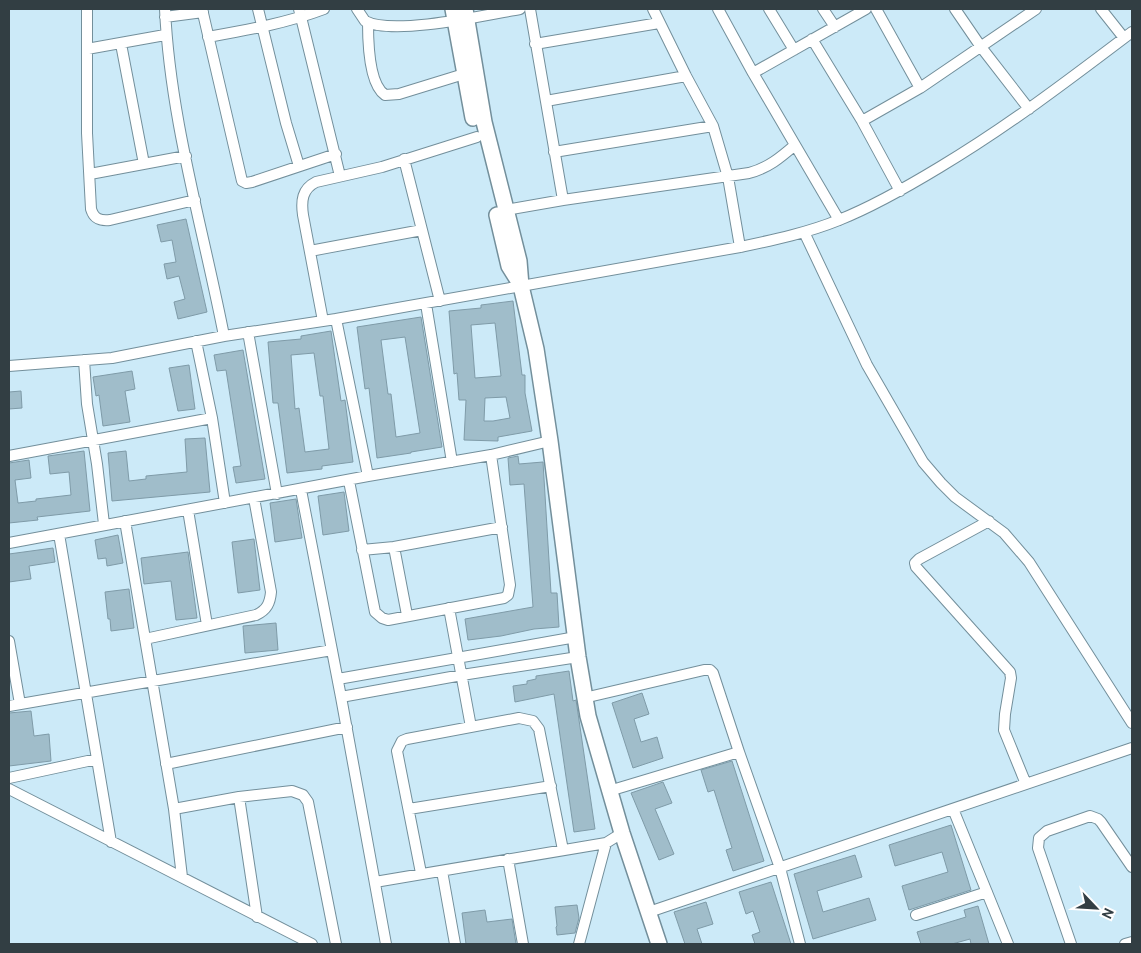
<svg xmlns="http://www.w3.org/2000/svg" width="1141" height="953" font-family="Overpass,sans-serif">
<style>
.building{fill:#a0bdca;stroke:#7f9ba8;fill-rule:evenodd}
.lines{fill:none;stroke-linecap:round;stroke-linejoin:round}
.minor-casing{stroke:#738f9b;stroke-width:12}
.secondary-casing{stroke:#738f9b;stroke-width:18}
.minor{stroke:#fff;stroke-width:10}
.secondary{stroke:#fff;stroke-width:15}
</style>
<rect width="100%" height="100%" fill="#cceaf8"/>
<path class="building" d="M 186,219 L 207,312 L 178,319 L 174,302 L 185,299 L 179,276 L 167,279 L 164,264 L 176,262 L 172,240 L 161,242 L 157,225 Z
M 513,301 L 522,375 L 525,375 L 525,393 L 532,431 L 498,437 L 498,441 L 464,440 L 466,400 L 459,400 L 457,373 L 454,374 L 449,311 L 481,308 L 481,305 ZM 495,323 L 501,376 L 475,378 L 471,325 ZM 506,397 L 510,418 L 493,421 L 484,421 L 485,398 Z
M 421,317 L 442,447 L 411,452 L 411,453 L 377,458 L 369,388 L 365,389 L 357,327 ZM 405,337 L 420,433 L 396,437 L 391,394 L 388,394 L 381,340 Z
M 331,331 L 341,401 L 345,400 L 353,462 L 322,466 L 322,469 L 287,473 L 278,403 L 273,403 L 268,342 L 301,339 L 301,336 ZM 314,353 L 320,396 L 323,396 L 329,449 L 305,452 L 299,408 L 295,409 L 291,355 Z
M 243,350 L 265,479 L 236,483 L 233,467 L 241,466 L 226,370 L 217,371 L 214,355 Z
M 189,365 L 195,409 L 178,411 L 169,368 Z
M 132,371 L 135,389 L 125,391 L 130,422 L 103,426 L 99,395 L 96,396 L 93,377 Z
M 21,391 L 22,408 L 9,409 L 9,392 Z
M 205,438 L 210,492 L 112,501 L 108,453 L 126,451 L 129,481 L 146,479 L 146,476 L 187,472 L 185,439 Z
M 84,451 L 90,511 L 37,517 L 38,520 L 9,523 L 9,463 L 29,460 L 31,478 L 15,480 L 18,503 L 36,501 L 36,499 L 71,495 L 69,472 L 50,474 L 48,456 Z
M 518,456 L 519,464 L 543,462 L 551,593 L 557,593 L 559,627 L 534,629 L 501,636 L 468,640 L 465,619 L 533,607 L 524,484 L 510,485 L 508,458 Z
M 344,492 L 349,531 L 323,535 L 318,496 Z
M 296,499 L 302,538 L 275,542 L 270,503 Z
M 118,535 L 123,563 L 107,566 L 106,558 L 98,559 L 95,540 Z
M 254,539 L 260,590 L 238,593 L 232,542 Z
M 53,548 L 55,562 L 29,566 L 31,579 L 9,582 L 9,554 Z
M 188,552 L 197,618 L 176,620 L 171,581 L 144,584 L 141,558 Z
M 129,589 L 134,628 L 111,631 L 110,619 L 108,619 L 105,592 Z
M 276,623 L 278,650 L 245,653 L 243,626 Z
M 569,671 L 573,701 L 576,700 L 579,720 L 595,829 L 574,832 L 554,694 L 515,702 L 513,686 L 527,684 L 527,681 L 536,679 L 536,676 Z
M 642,693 L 649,714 L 634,719 L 641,742 L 657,737 L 663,758 L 633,768 L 612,703 Z
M 31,711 L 34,736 L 49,734 L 51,761 L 9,766 L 9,713 Z
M 732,761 L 764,861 L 733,871 L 726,850 L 732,848 L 714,790 L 708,792 L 701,770 Z
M 663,782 L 672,803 L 655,809 L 674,854 L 659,860 L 631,793 Z
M 951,825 L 971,890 L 909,910 L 902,886 L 948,872 L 942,852 L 895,866 L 889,845 Z
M 855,855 L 862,877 L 817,891 L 823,912 L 869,898 L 876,920 L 813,939 L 794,874 Z
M 771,882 L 791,944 L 755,944 L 752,935 L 760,932 L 753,911 L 746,914 L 739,892 Z
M 706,902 L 713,924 L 697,929 L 702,944 L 685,944 L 674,912 Z
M 577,905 L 579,918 L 575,933 L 557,935 L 556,927 L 557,926 L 555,907 Z
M 978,906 L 989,944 L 971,944 L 970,939 L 952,944 L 921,944 L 917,932 L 966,917 L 964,910 Z
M 485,910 L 487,922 L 512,919 L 516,944 L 466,944 L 462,913 Z"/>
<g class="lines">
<defs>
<path id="minor" d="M 87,9 L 87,133 L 91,209 C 94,219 100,221 110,220 L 195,200
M 165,9 C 170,119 203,228 224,336
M 202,9 L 242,181 L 246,183 L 252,182 L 336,154
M 258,9 L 286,123 L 299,166
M 299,9 L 340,176
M 357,9 L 365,21 C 393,36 486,15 520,9
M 530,9 L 563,200
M 653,9 L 686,76 L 713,126 L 728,177 L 740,247
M 718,9 L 753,73 L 839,220
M 769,9 L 794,50
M 823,9 L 835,27
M 876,9 L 920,88
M 955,9 L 981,47 L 1029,109
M 1101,9 L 1124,38
M 165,17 L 203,12
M 368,23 C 368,41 369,84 385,95 L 399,94 L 464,74
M 208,37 C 247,30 287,23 324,9
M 812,39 L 862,121 L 900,191
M 121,44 L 144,164
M 535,44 L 659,23
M 87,49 L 165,35
M 753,73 L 866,9
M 546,101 L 686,76
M 862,121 L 920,88 L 1036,9
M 554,152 L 713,126
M 404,159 L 440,301
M 90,174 L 186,156
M 506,210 L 563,200 L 749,173 C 768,168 780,158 795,145
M 804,232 L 867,365 L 923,462 L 941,483 L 955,497 L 1004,533 L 1029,562 L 1132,723
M 310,251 L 422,230
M 426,304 L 452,462
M 336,319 L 368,476
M 323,321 L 303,215 C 301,201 302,189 316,182 L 382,167 L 477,137
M 248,332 L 277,494
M 196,341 L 212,418 L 225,503
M 84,360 L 87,404 L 97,464 L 104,524
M 9,366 L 112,358 L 224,336 L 336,319 L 740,247 C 773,240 807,233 839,220 C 874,206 907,187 940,167 C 1007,127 1070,79 1132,32
M 9,456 L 212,418
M 349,481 L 375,612 L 382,618 L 388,620 L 504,598 L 508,595 L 510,585 L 491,455
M 301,490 L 341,697 L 386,944
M 188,510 L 207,625
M 125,521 L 174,809 L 182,877
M 989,521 L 919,559 L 915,563 L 916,567 L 1010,672 L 1011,678 L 1005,714 L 1004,730 L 1026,784
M 59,534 L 111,842
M 9,543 L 368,476 L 491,455 L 550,441
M 394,547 L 407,615
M 362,550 L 394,547 L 502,527
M 449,608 L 471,727
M 145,639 L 256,615 C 267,610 270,603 271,592 L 254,498
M 9,641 L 20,704
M 338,679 L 576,637
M 341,697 L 462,675 L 578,657
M 584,698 L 704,670 L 710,670 L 713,673 L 739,752
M 9,706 L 332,650
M 166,764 L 347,727
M 9,778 L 97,759
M 9,789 L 312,944
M 609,791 L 739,752 L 780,868 L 800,944
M 239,797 L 257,917
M 174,809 L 239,797 L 292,791 L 303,795 L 308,802 L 336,944
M 409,809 L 551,786
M 953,809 L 1008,944
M 508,859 L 523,944
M 442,871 L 455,944
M 421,873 L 397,751 L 402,741 L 407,739 L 519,718 L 533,721 L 539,729 L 563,850
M 375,882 L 606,843
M 649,912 L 1132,748
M 916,915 L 987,892
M 579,944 L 606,843 L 622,833
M 1071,944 L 1038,848 L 1039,838 L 1047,831 L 1090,816 L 1098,819 L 1101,822 L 1132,867
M 1125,944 L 1132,942"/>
<path id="secondary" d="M 453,9 L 473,118
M 465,9 L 484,122 L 519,261 L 521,286 L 536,349 L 550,441 L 578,657 L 588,716 L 622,833 L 659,944
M 497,215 L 509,266 L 521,285"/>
</defs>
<use href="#minor" class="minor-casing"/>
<use href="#secondary" class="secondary-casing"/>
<use href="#minor" class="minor"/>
<use href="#secondary" class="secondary"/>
</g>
<rect width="1141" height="953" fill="none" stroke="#323e43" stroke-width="20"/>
<g transform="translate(1096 908) rotate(115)" stroke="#ffffff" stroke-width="4" paint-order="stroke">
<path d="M0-4L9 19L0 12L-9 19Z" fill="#323e43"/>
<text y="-8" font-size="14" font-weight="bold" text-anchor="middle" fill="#323e43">N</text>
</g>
</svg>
